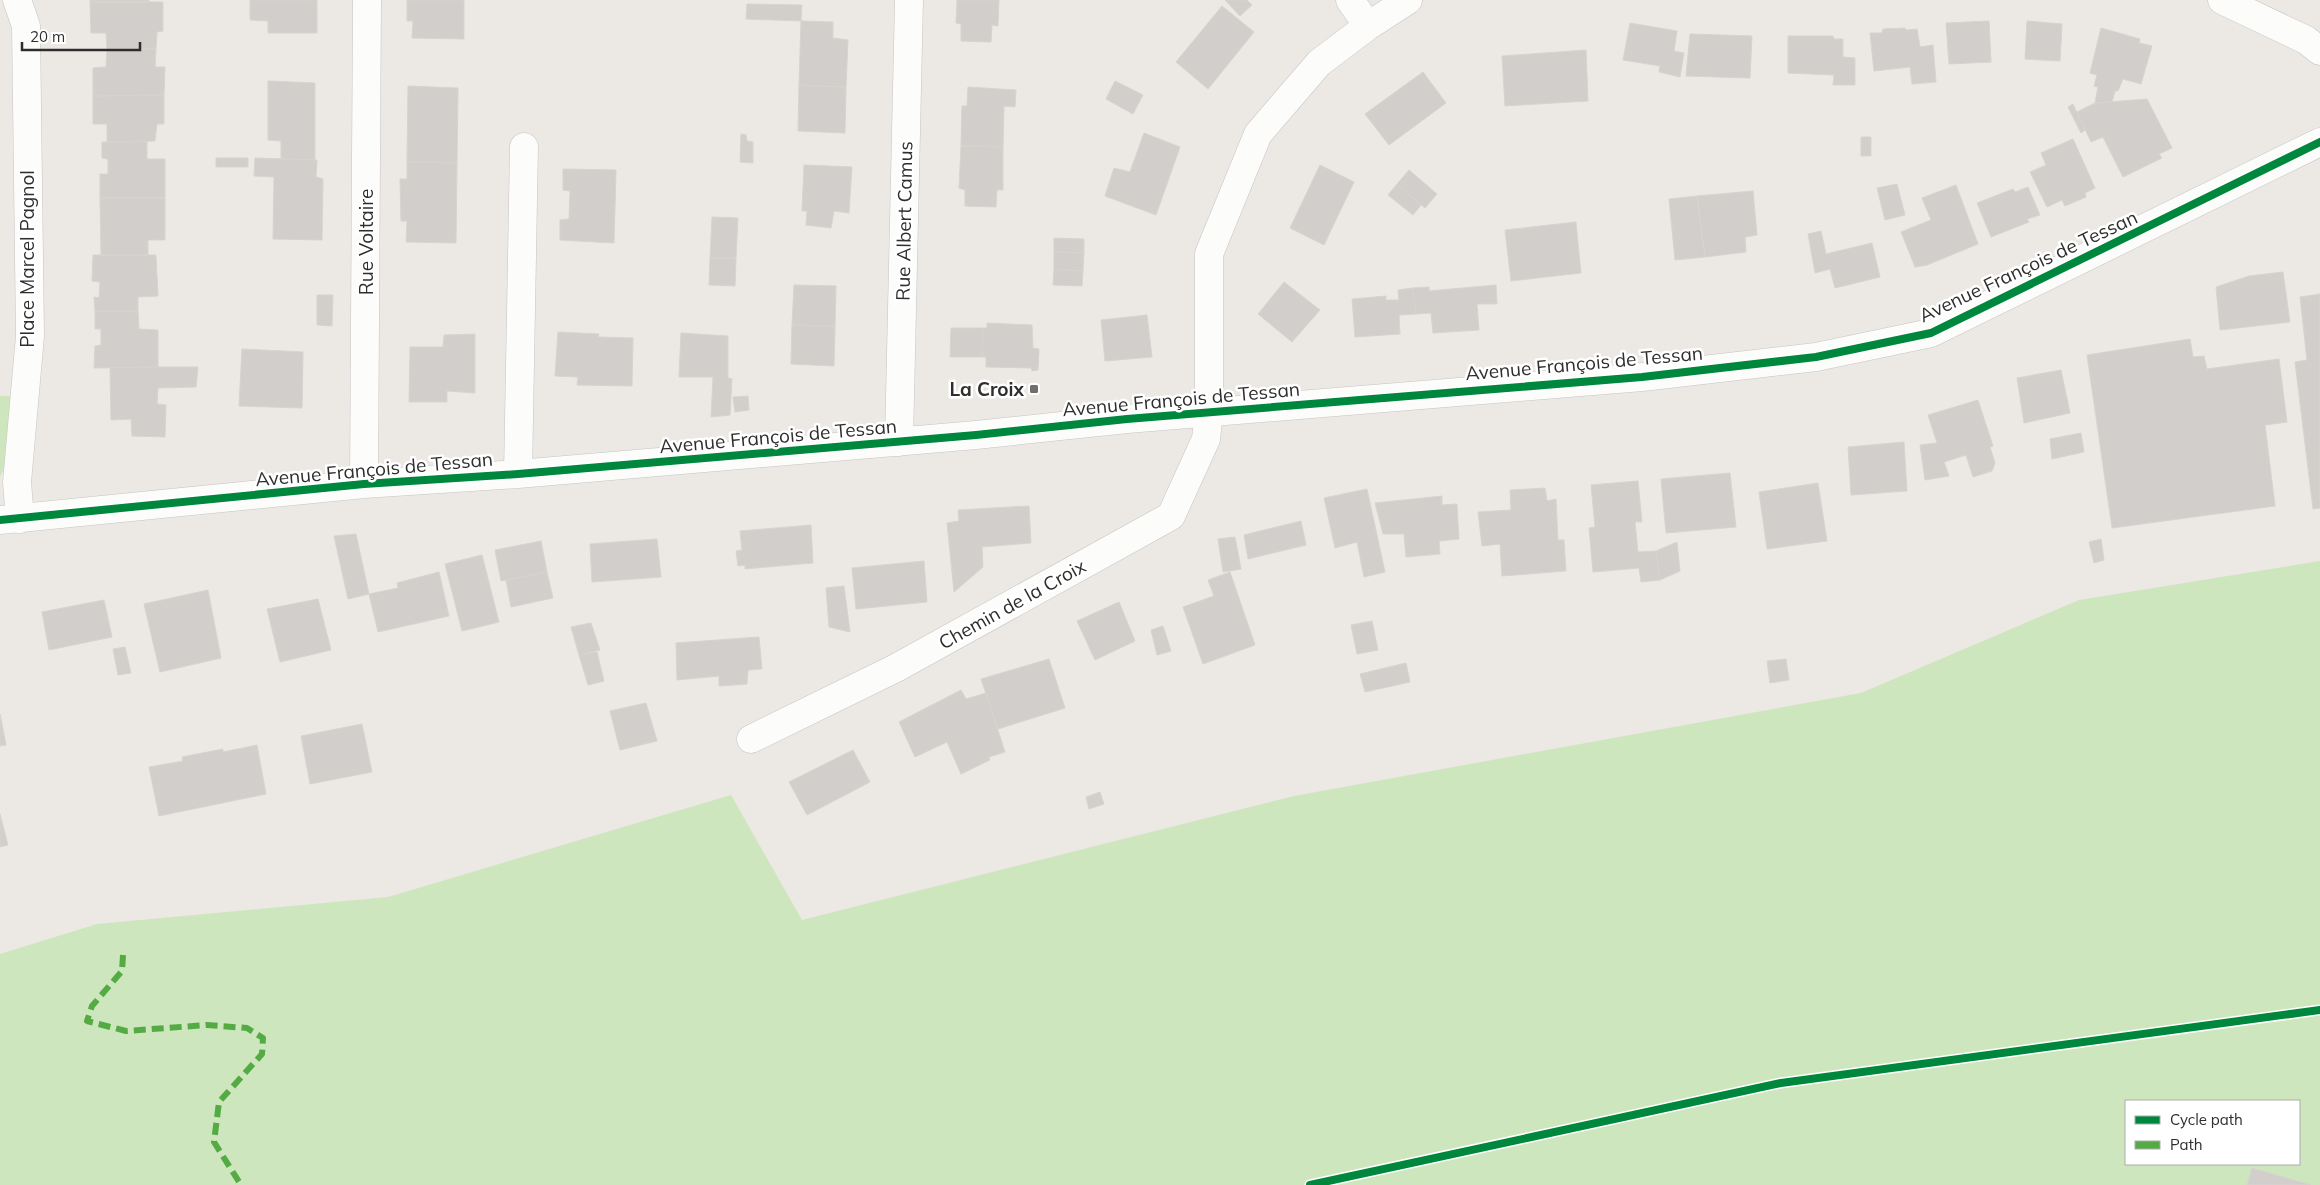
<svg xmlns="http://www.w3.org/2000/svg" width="2320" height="1185" font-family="Mulish,sans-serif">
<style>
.green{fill:#cee6be;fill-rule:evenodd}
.building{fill:#d1cecb;stroke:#d7d4d0}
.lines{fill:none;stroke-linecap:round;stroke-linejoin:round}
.minor-casing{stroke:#c5c4c5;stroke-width:29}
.minor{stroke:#fcfcfb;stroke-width:28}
.quiet{stroke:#54ab44;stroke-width:6;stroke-dasharray:12 6;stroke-linecap:butt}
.cycleway-casing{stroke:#fff;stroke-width:11}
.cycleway{stroke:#00873e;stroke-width:8}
.poi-dot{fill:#706f6e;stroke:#fff;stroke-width:2}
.labels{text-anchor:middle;stroke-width:5;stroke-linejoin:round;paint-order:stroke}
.street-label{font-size:19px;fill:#2e2e2e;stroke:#fff}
.poi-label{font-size:19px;font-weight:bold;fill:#2e2e2e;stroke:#fff;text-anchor:end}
</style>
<rect width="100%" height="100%" fill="#ece8e4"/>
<path class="green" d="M 0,396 L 11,396 L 11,453 L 0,477 Z
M 2320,561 L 2320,1185 L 0,1185 L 0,954 L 97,924 L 388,897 L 731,795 L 802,920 L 1294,796 L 1861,693 L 2079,600 ZM 2126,1101 L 2299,1101 L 2299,1164 L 2126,1164 Z"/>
<path class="building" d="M 90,0 L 149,0 L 149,2 L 90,2 Z
M 250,0 L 317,0 L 317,33 L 268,33 L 268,21 L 250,20 Z
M 407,0 L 464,0 L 464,39 L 412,38 L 413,21 L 407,21 Z
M 957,0 L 999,0 L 998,26 L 992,25 L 991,42 L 961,41 L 961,24 L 956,23 Z
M 1225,0 L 1247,0 L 1252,5 L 1240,16 Z
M 90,2 L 163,2 L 163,31 L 157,32 L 156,49 L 107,49 L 106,33 L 91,33 Z
M 747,4 L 802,5 L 801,21 L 746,19 Z
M 1222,6 L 1254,32 L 1208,89 L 1176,62 Z
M 801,21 L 833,22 L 833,38 L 848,40 L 846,87 L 799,85 Z
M 1989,21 L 1991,62 L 1949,64 L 1946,23 Z
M 2027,21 L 2062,24 L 2060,61 L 2025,59 Z
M 1630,23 L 1677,31 L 1674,51 L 1684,53 L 1680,77 L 1659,72 L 1660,66 L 1623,60 Z
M 1905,28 L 1906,30 L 1917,29 L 1920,47 L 1933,45 L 1936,82 L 1912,84 L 1910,67 L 1874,71 L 1870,33 L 1882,33 L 1883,29 Z
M 2101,28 L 2140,39 L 2139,43 L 2152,46 L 2141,84 L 2123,79 L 2118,91 L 2115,91 L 2112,102 L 2095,103 L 2098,87 L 2094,86 L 2097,75 L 2090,73 Z
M 1690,34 L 1752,36 L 1750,78 L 1686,76 Z
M 1788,36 L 1833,36 L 1834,39 L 1843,39 L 1843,57 L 1855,58 L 1855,85 L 1833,85 L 1834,75 L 1788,73 Z
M 107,49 L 156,49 L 155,67 L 165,67 L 164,95 L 93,96 L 93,68 L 106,67 Z
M 1586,50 L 1588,101 L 1505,106 L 1502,56 Z
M 1423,72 L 1446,103 L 1389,145 L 1365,114 Z
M 268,81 L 315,83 L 315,160 L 281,159 L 281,141 L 268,140 Z
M 1115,81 L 1143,95 L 1133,114 L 1106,99 Z
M 799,85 L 846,87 L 845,133 L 798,131 Z
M 408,86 L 458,88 L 457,163 L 407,162 Z
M 968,87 L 1016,90 L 1015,107 L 1004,106 L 1003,147 L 961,146 L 962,106 L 967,106 Z
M 164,95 L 164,124 L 157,124 L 155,141 L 107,142 L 107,124 L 93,124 L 93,96 Z
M 2147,99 L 2172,148 L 2159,154 L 2162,158 L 2123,177 L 2103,137 L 2091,142 L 2077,112 L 2095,103 Z
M 2073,104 L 2085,130 L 2081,133 L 2068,107 Z
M 1144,133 L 1180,147 L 1156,215 L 1105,196 L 1114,168 L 1130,172 Z
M 741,134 L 746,135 L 747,141 L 753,142 L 753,163 L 740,162 Z
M 1861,137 L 1871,137 L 1871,156 L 1861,156 Z
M 2073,139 L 2095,188 L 2085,193 L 2086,197 L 2065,206 L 2062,200 L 2047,207 L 2030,172 L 2046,165 L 2041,153 Z
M 147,141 L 147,159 L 165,159 L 165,198 L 100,198 L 100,174 L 108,174 L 108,159 L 102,158 L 102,142 Z
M 961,146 L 1003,147 L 1003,190 L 997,190 L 996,207 L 965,206 L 965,190 L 959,188 Z
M 216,158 L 248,158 L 248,167 L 216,167 Z
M 255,158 L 317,160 L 316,177 L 323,179 L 322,240 L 273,239 L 274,177 L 254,176 Z
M 407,162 L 457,163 L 456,243 L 406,242 L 407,221 L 401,221 L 400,179 L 407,179 Z
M 804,165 L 852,167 L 849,213 L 834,211 L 831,228 L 806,225 L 807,211 L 802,211 Z
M 1320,165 L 1354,182 L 1324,245 L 1290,228 Z
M 563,169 L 616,170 L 614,243 L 560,240 L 560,220 L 569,219 L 570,191 L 563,190 Z
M 1409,170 L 1437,194 L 1425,208 L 1397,184 Z
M 1397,184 L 1421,205 L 1413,215 L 1388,195 Z
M 1897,184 L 1905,215 L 1885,220 L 1877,188 Z
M 1956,185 L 1978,244 L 1927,265 L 1915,267 L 1901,232 L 1931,220 L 1922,198 Z
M 2028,187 L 2040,215 L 2027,219 L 2029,222 L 1991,237 L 1977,203 L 2013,189 L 2015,192 Z
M 1753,191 L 1757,235 L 1745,237 L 1746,252 L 1705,257 L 1697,196 Z
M 1697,196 L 1705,257 L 1675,260 L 1669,199 Z
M 100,198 L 165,198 L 165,240 L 148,240 L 148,255 L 101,255 Z
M 712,217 L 738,218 L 736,258 L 710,258 Z
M 1576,222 L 1581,273 L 1511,281 L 1505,230 Z
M 1821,231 L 1826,254 L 1872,243 L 1880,277 L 1835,288 L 1830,269 L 1815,273 L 1808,234 Z
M 1054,238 L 1084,239 L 1084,253 L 1054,252 Z
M 1054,252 L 1084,253 L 1083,271 L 1054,269 Z
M 93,255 L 156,255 L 158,296 L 138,297 L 138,311 L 95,311 L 94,297 L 99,298 L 100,282 L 92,281 Z
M 710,258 L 736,258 L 735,286 L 709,285 Z
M 1054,269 L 1083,271 L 1082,286 L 1053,285 Z
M 2283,272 L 2290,322 L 2220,330 L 2216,287 L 2249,276 Z
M 1284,282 L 1320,310 L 1292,342 L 1258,314 Z
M 794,285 L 836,286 L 835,326 L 792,325 Z
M 1496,285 L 1497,304 L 1477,304 L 1479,330 L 1433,333 L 1431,313 L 1416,314 L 1413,288 L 1429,287 L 1429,291 Z
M 1413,288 L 1416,314 L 1399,315 L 1400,334 L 1355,337 L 1352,299 L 1386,296 L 1386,300 L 1399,300 L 1398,290 Z
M 2320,294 L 2320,508 L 2313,509 L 2295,362 L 2307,360 L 2300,297 Z
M 317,295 L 333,295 L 332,326 L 317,325 Z
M 95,311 L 138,311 L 139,329 L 158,330 L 158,367 L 94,368 L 95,346 L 101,345 L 101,329 L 95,329 Z
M 1147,315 L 1152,357 L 1105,361 L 1101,320 Z
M 987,323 L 1032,325 L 1033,348 L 1039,349 L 1038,370 L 1032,371 L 1031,368 L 986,367 L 986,357 L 982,357 L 983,328 L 987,328 Z
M 792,325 L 835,326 L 834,366 L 791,364 Z
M 951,328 L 983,328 L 982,357 L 950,357 Z
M 558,332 L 599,334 L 598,337 L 633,338 L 632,386 L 577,385 L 578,377 L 555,376 Z
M 681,333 L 728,336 L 728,378 L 732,379 L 730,415 L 711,417 L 713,377 L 679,377 Z
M 475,334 L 475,393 L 447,391 L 447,402 L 409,402 L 410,347 L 443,347 L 444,335 Z
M 2190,339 L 2193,357 L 2204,356 L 2207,369 L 2279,359 L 2287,422 L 2265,425 L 2275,506 L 2112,528 L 2087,355 Z
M 242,349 L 303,352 L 302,408 L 239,406 Z
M 158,367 L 198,367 L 196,387 L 158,388 L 157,404 L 166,405 L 165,437 L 132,436 L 131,419 L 111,420 L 110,368 Z
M 2061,370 L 2070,413 L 2024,423 L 2017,378 Z
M 748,396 L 749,410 L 735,412 L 733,397 Z
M 1978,400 L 1993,446 L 1990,447 L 1995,463 L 1992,471 L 1973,477 L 1966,455 L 1944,462 L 1949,476 L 1925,480 L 1920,445 L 1937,443 L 1928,415 Z
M 2081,433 L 2084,452 L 2052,459 L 2050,439 Z
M 1904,442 L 1907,491 L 1851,495 L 1848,447 Z
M 1730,473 L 1736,527 L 1666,533 L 1661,479 Z
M 1638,481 L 1642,522 L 1635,522 L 1638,552 L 1656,551 L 1660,580 L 1641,582 L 1639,568 L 1593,572 L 1589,528 L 1595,527 L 1591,485 Z
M 1818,483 L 1827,541 L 1767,549 L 1759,492 Z
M 1545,488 L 1547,501 L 1556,499 L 1558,540 L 1564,540 L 1566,571 L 1502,576 L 1500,544 L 1482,546 L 1478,512 L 1511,510 L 1510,490 Z
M 1367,489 L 1385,572 L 1364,577 L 1357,542 L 1335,548 L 1324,498 Z
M 1442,496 L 1442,505 L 1457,504 L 1459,539 L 1439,541 L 1440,554 L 1406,557 L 1404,534 L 1383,534 L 1375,503 Z
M 1029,506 L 1031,543 L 982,547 L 983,567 L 954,592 L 947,523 L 959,521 L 958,510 Z
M 1301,521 L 1306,545 L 1248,559 L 1244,535 Z
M 811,525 L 813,563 L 745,569 L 745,565 L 738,566 L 736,551 L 742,550 L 740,531 Z
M 356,534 L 369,594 L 348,599 L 334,536 Z
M 1235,537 L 1241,569 L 1223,572 L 1218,539 Z
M 657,539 L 661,577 L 592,582 L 590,544 Z
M 2101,539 L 2104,560 L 2094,563 L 2089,542 Z
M 541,541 L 547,572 L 501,581 L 495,550 Z
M 1677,542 L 1680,571 L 1660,580 L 1656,551 Z
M 482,555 L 499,622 L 462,631 L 445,564 Z
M 924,561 L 927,602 L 856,609 L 852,568 Z
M 439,572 L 449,616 L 378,632 L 369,594 L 398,588 L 397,583 Z
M 547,572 L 553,598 L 511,607 L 506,580 Z
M 1230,572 L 1255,645 L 1203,664 L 1183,607 L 1214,596 L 1208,580 Z
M 844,586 L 850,632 L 829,627 L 826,588 Z
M 208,590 L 221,658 L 160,672 L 144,604 Z
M 318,599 L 331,650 L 280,662 L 267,609 Z
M 104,600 L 112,637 L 49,650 L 42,612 Z
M 1119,602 L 1135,641 L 1095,660 L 1077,621 Z
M 1372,621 L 1378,650 L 1357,654 L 1351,625 Z
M 591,623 L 600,650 L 579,655 L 571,627 Z
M 1163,626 L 1171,651 L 1157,655 L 1151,630 Z
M 759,637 L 762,669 L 748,670 L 747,684 L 719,686 L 719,676 L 677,680 L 676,643 Z
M 125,647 L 131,673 L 118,675 L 113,649 Z
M 597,652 L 604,681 L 588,685 L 579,655 Z
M 1049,659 L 1065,708 L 998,729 L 981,679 Z
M 1786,659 L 1789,680 L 1770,683 L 1767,661 Z
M 1406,663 L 1410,682 L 1365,692 L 1360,674 Z
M 961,690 L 966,699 L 986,693 L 1005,752 L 989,757 L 990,760 L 961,774 L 947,742 L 915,757 L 899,722 Z
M 646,703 L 657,741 L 620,750 L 610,711 Z
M 0,714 L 6,745 L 0,746 Z
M 362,724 L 372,772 L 310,784 L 301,736 Z
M 257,745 L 266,794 L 159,816 L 149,767 L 183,761 L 182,757 L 223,749 L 223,752 Z
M 853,750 L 870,782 L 807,815 L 789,782 Z
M 1100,792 L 1104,804 L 1089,809 L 1086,797 Z
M 0,814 L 8,845 L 0,847 Z
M 2252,1168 L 2311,1185 L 2247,1185 Z"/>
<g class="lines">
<defs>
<path id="minor" d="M 17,0 L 26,26 L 30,336 L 17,482 L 20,519
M 1350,0 L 1368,26
M 2222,0 L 2306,40 L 2320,51
M 899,442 L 909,0
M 518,474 L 524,147
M 364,484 L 367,0
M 0,520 L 364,484 L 518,474 L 976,435 L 1127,419 L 1642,377 L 1816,357 L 1931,333 L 2320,142
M 751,739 L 896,668 L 1171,516 L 1206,439 L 1209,412 L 1209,254 L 1258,134 L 1319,63 L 1368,26 L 1408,0"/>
</defs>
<use href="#minor" class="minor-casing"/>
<use href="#minor" class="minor"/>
<path class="quiet" d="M 123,955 L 122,971 L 92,1006 L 87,1021 L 126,1031 L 207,1025 L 247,1028 L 263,1038 L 262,1054 L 219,1102 L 214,1142 L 241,1185"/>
<defs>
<path id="cycleway" d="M 0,520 L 364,484 L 518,474 L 976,435 L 1127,419 L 1642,377 L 1816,357 L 1931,333 L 2320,142
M 1310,1185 L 1781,1083 L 2320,1010"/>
</defs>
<use href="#cycleway" class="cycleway-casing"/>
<use href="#cycleway" class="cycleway"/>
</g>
<rect class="poi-dot" x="1029" y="384" width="10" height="10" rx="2.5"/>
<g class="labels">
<g class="street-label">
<text transform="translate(904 221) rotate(-89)" y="7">Rue Albert Camus</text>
<text transform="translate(366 242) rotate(-90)" y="7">Rue Voltaire</text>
<text transform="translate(27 259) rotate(-90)" y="7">Place Marcel Pagnol</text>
<text transform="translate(2028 266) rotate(-25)" y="7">Avenue François de Tessan</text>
<text transform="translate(1584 363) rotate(-5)" y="7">Avenue François de Tessan</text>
<text transform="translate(1181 399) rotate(-5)" y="7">Avenue François de Tessan</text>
<text transform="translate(778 436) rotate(-5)" y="7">Avenue François de Tessan</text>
<text transform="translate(374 469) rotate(-5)" y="7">Avenue François de Tessan</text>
<text transform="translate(1012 604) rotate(-29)" y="7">Chemin de la Croix</text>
</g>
<g class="poi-label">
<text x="1024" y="396">La Croix</text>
</g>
</g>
<rect x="2125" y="1100" width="175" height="65" fill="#ffffff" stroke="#ababab"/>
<rect x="2135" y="1116" width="25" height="8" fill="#00873e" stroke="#ababab"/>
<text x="2170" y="1125" font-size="15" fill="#2e2e2e">Cycle path</text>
<rect x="2135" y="1141" width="25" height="8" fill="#54ab44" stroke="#ababab"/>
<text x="2170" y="1150" font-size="15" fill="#2e2e2e">Path</text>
<path d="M22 42v8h118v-8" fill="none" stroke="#2e2e2e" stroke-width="2.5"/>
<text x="30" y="42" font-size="15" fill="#2e2e2e" stroke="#ffffff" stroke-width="4" paint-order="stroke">20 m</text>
</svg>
